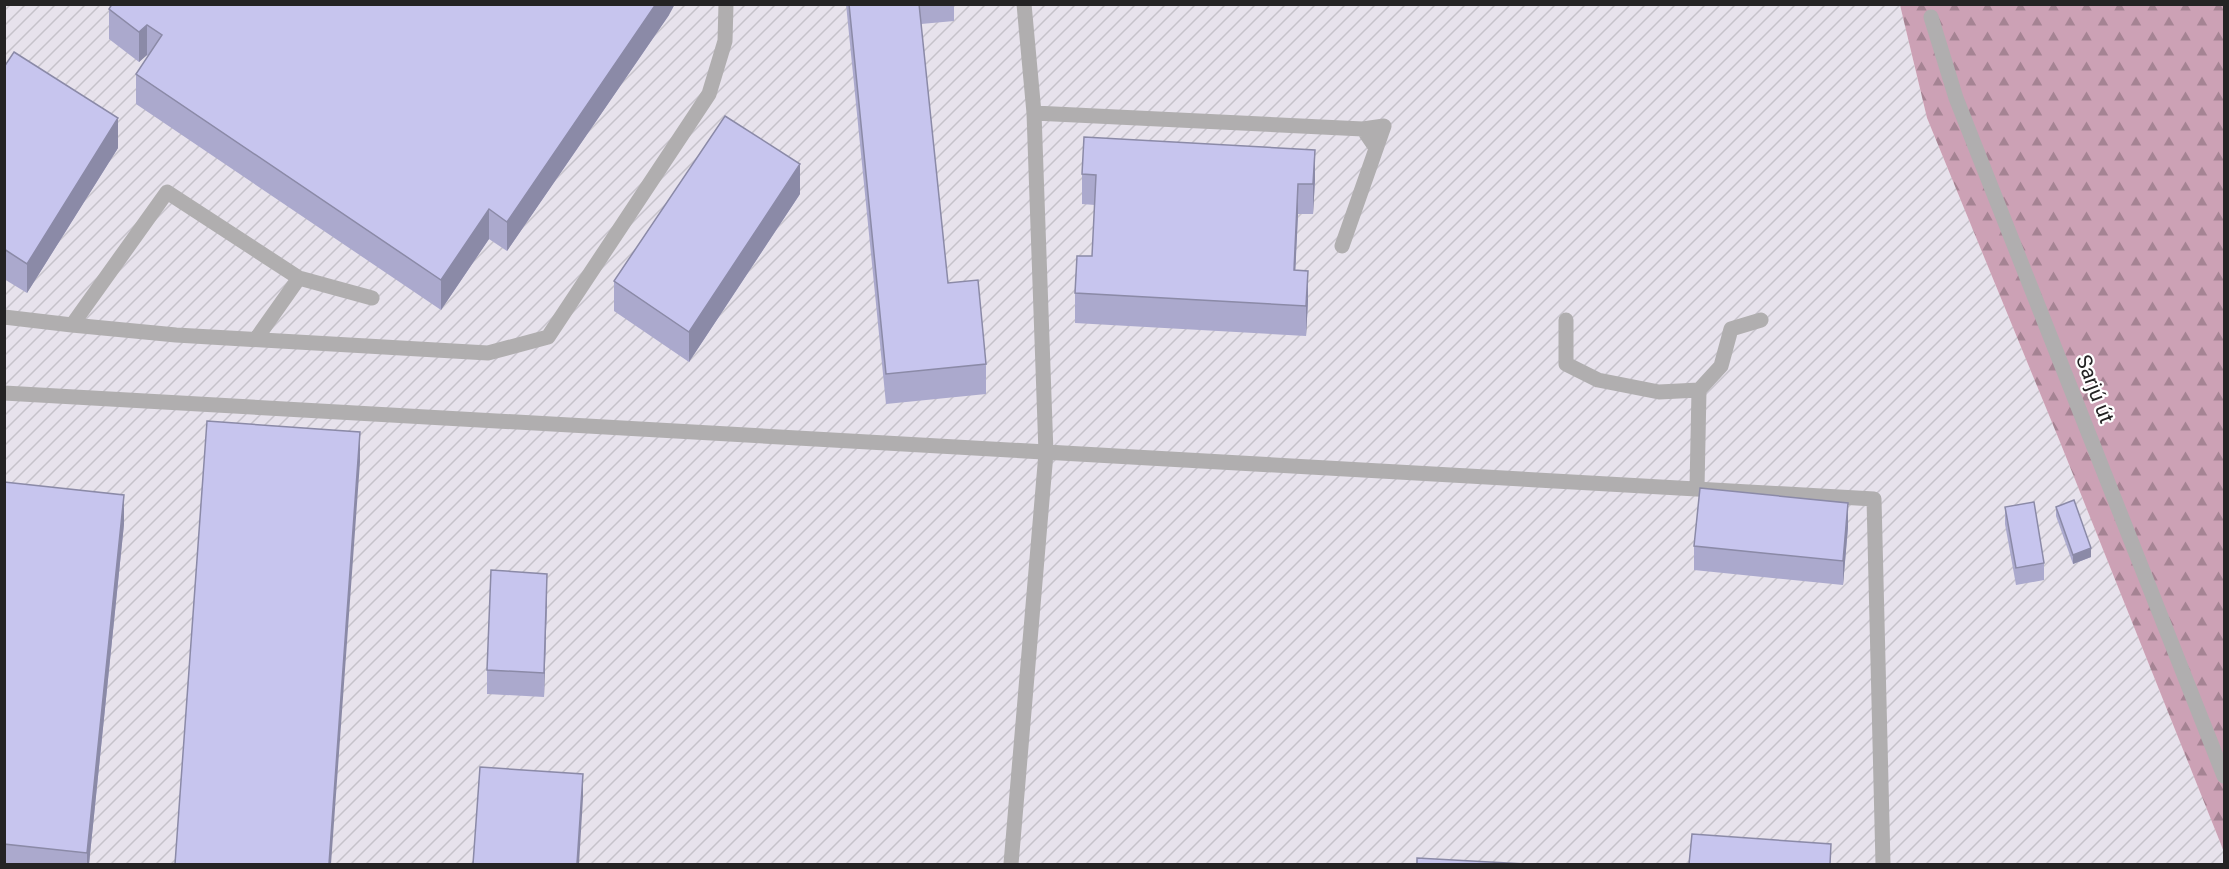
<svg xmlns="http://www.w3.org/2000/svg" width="2229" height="869" font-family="Roboto,sans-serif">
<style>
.industrial{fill:url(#industrial-furrows)}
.forest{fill:url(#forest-firs)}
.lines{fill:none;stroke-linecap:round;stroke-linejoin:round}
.lane{stroke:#b0aeaf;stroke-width:15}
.wall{fill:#aba9cd}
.shaded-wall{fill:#8b8aa7}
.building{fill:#c7c5ee;stroke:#8b8aa7;stroke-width:1.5}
.labels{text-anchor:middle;stroke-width:4.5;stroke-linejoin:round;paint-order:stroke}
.street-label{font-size:21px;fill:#242324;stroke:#fff}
</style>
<defs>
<pattern id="industrial-furrows" width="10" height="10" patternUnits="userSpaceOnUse" patternTransform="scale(1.5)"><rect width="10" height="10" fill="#e7e2ec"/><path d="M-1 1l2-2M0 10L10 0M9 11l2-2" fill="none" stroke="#c6c2ca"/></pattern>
<pattern id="forest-firs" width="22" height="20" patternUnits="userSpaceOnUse" patternTransform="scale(1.5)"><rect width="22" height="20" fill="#cca1b5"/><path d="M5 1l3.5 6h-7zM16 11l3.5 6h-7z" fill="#a58393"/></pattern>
</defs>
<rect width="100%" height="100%" fill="#f1eff2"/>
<path class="industrial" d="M 5,4 L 1900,5 L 1927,118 L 2060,442 L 2224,852 L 2224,864 L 5,864 Z"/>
<path class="forest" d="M 1900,5 L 2224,5 L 2224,852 L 2060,442 L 1927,118 Z"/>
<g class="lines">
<path class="lane" d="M 1931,17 L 1956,98 L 2224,776
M 1034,113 L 1363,129
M 1342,246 L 1384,126 L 1363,129 L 1376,148
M 4,317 L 72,325 L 167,192 L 299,278 L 372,298
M 1566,320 L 1566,364 L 1598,380 L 1659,392 L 1699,390
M 72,325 L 176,335 L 488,353 L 548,337 L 709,94 L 725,41 L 726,4
M 256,339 L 299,278
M 4,393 L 1874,499 L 1883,864
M 1697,488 L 1699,390 L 1721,366 L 1731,329 L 1761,320
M 1011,864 L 1046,453 L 1034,113 L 1024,4"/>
</g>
<path class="wall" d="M 846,4 L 954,4 L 954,21 L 921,24 L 948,283 L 986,364 L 986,394 L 886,404 Z
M 109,9 L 669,15 L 507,251 L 489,239 L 441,310 L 136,104 L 136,74 L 148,56 L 147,55 L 139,62 L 109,39 Z
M 4,67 L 118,148 L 27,293 L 4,279 Z
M 1082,174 L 1315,180 L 1313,214 L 1298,214 L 1295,270 L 1308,301 L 1306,336 L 1075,323 L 1075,293 L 1092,256 L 1095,205 L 1082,204 Z
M 800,194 L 689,362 L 614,311 L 614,281 Z
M 4,482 L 124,524 L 89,864 L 4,864 Z
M 2005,507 L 2044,563 L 2044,580 L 2016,585 L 2005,524 Z
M 2056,507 L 2091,557 L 2073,564 L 2056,516 Z
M 1848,527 L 1843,585 L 1694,570 L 1694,546 Z
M 547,598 L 544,697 L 487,694 L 487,670 Z"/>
<path class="shaded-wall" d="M 656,4 L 675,4 L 669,15 L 507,251 L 507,222 Z
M 147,25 L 147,55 L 139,62 L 139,32 Z
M 118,118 L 118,148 L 27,293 L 27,264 Z
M 1315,150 L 1315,180 L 1313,214 L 1313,184 Z
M 800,164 L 800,194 L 689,362 L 689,332 Z
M 1298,184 L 1298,214 L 1294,300 L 1294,270 Z
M 489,209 L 489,239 L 441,310 L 441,280 Z
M 1308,271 L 1308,301 L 1306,336 L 1306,306 Z
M 360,432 L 360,462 L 331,864 L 329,864 Z
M 124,495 L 124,524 L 89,864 L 87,864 L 87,853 Z
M 1848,503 L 1848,527 L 1843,585 L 1843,561 Z
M 2091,548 L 2091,557 L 2073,564 L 2073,555 Z
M 547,574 L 547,598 L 544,697 L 544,673 Z
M 583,774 L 583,798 L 579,864 L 577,864 Z"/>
<path class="building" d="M 112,4 L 656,4 L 507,222 L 489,209 L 441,280 L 136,74 L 162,35 L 147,25 L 139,32 L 109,9 Z
M 849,4 L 919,4 L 948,283 L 978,280 L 986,364 L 886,374 Z
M 14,52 L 118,118 L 27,264 L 4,249 L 4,67 Z
M 725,116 L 800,164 L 689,332 L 614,281 Z
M 1084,137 L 1315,150 L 1313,184 L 1298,184 L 1294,270 L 1308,271 L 1306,306 L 1075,293 L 1077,256 L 1092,256 L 1096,175 L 1082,174 Z
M 207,421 L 360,432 L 329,864 L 175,864 Z
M 4,482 L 124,495 L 87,853 L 4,844 Z
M 1700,488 L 1848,503 L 1843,561 L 1694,546 Z
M 2074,500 L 2091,548 L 2073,555 L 2056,507 Z
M 2034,502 L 2044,563 L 2016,568 L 2005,507 Z
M 491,570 L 547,574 L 544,673 L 487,670 Z
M 480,767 L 583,774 L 577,864 L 473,864 Z
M 1692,834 L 1831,844 L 1830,864 L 1689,864 Z
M 1417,858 L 1528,864 L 1417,864 Z"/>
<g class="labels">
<g class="street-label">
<text transform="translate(2095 389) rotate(69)" y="7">Sarjú út</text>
</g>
</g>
<rect width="2229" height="869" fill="none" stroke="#242324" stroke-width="12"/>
</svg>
